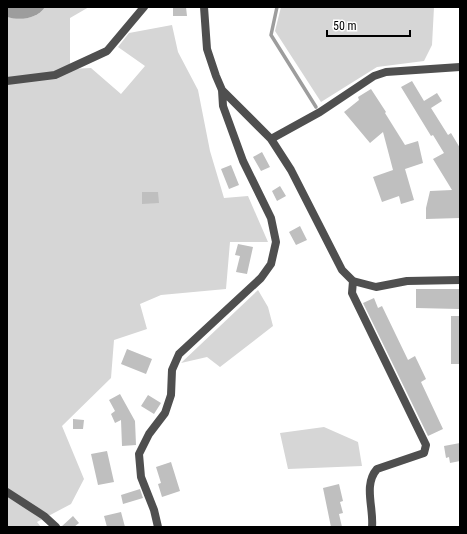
<svg xmlns="http://www.w3.org/2000/svg" width="467" height="534" font-family="'Roboto Condensed',sans-serif">
<style>
.green{fill:#d6d6d6}
.water{fill:#9d9d9d}
.lines{fill:none;stroke-linecap:round;stroke-linejoin:round}
.stream{stroke:#9d9d9d;stroke-width:3.5}
.building{fill:#bfbfbf}
.minor{stroke:#4f4f4f;stroke-width:8}
</style>
<rect width="100%" height="100%" fill="#fff"/>
<path class="green" d="M 45,7 L 89,7 L 70,18 L 70,69 L 91,68 L 121,94 L 145,66 L 118,47 L 129,33 L 172,25 L 178,52 L 198,90 L 210,151 L 224,198 L 248,196 L 268,242 L 230,242 L 226,289 L 161,295 L 140,304 L 147,329 L 114,340 L 111,378 L 62,426 L 84,479 L 71,504 L 37,522 L 41,527 L 7,527 L 7,17 C 20,21 37,19 45,7 Z
M 281,7 L 434,7 L 432,45 L 424,61 L 377,67 L 321,102 L 275,31 Z
M 258,290 L 268,307 L 273,326 L 220,367 L 207,357 L 181,363 Z
M 324,427 L 358,442 L 362,466 L 288,469 L 280,433 Z"/>
<path class="water" d="M 7,7 L 45,7 C 37,19 20,21 7,17 Z"/>
<g class="lines">
<path class="stream" d="M 277,7 L 271,35 L 316,107"/>
</g>
<path class="building" d="M 173,7 L 186,7 L 187,16 L 173,16 Z
M 412,81 L 424,101 L 437,93 L 442,101 L 431,108 L 448,135 L 451,133 L 460,148 L 460,180 L 459,178 L 460,218 L 426,219 L 426,208 L 430,191 L 452,190 L 433,159 L 444,153 L 433,135 L 431,136 L 401,87 Z
M 371,89 L 386,112 L 385,113 L 405,145 L 418,141 L 423,163 L 405,169 L 414,200 L 401,204 L 399,196 L 382,202 L 373,177 L 393,170 L 383,132 L 370,143 L 344,112 L 359,100 L 358,97 Z
M 262,152 L 270,167 L 261,171 L 253,157 Z
M 231,165 L 239,185 L 229,189 L 221,169 Z
M 280,186 L 286,196 L 277,201 L 272,191 Z
M 142,192 L 158,192 L 159,203 L 142,204 Z
M 300,226 L 307,240 L 296,245 L 289,232 Z
M 238,244 L 253,247 L 247,274 L 236,272 L 240,256 L 235,255 Z
M 416,289 L 459,289 L 459,309 L 416,308 Z
M 374,298 L 378,308 L 382,306 L 408,360 L 415,356 L 426,379 L 421,382 L 443,429 L 428,436 L 363,303 Z
M 451,316 L 460,316 L 460,364 L 451,364 Z
M 127,349 L 152,359 L 146,374 L 121,364 Z
M 120,394 L 135,421 L 136,445 L 122,446 L 121,420 L 115,423 L 111,414 L 115,411 L 109,400 Z
M 148,395 L 161,403 L 154,414 L 141,406 Z
M 73,419 L 84,420 L 83,429 L 73,429 Z
M 460,443 L 460,461 L 450,463 L 449,457 L 446,458 L 444,446 Z
M 107,451 L 114,482 L 98,485 L 91,454 Z
M 171,462 L 180,491 L 162,497 L 158,484 L 161,483 L 156,467 Z
M 339,484 L 343,501 L 340,502 L 343,513 L 339,514 L 342,527 L 331,527 L 323,488 Z
M 140,489 L 143,498 L 123,504 L 121,495 Z
M 121,512 L 125,527 L 107,527 L 104,516 Z
M 73,516 L 79,523 L 74,527 L 61,527 Z"/>
<g class="lines">
<path class="minor" d="M 7,81 L 55,75 L 107,51 L 144,7
M 222,90 L 271,139 L 291,170 L 342,270 L 353,281 L 376,287 L 407,281 L 460,280
M 271,139 L 320,112 L 374,76 L 386,72 L 460,67
M 353,281 L 352,293 L 426,445 L 424,453 L 377,469 C 363,485 374,508 372,527
M 7,492 L 44,516 L 56,527
M 158,527 L 154,510 L 141,477 L 139,454 L 149,434 L 165,413 L 171,395 L 172,370 L 179,354 L 261,278 L 271,264 L 276,242 L 271,218 L 243,161 L 223,106 L 222,90 L 216,76 L 207,49 L 204,7"/>
</g>
<rect width="467" height="534" fill="none" stroke="#000000" stroke-width="16"/>
<path d="M327 30v6h83v-6" fill="none" stroke="#000000" stroke-width="2"/>
<text x="333" y="30" font-size="12" fill="#000000" stroke="#ffffff" stroke-width="3" paint-order="stroke">50 m</text>
</svg>
